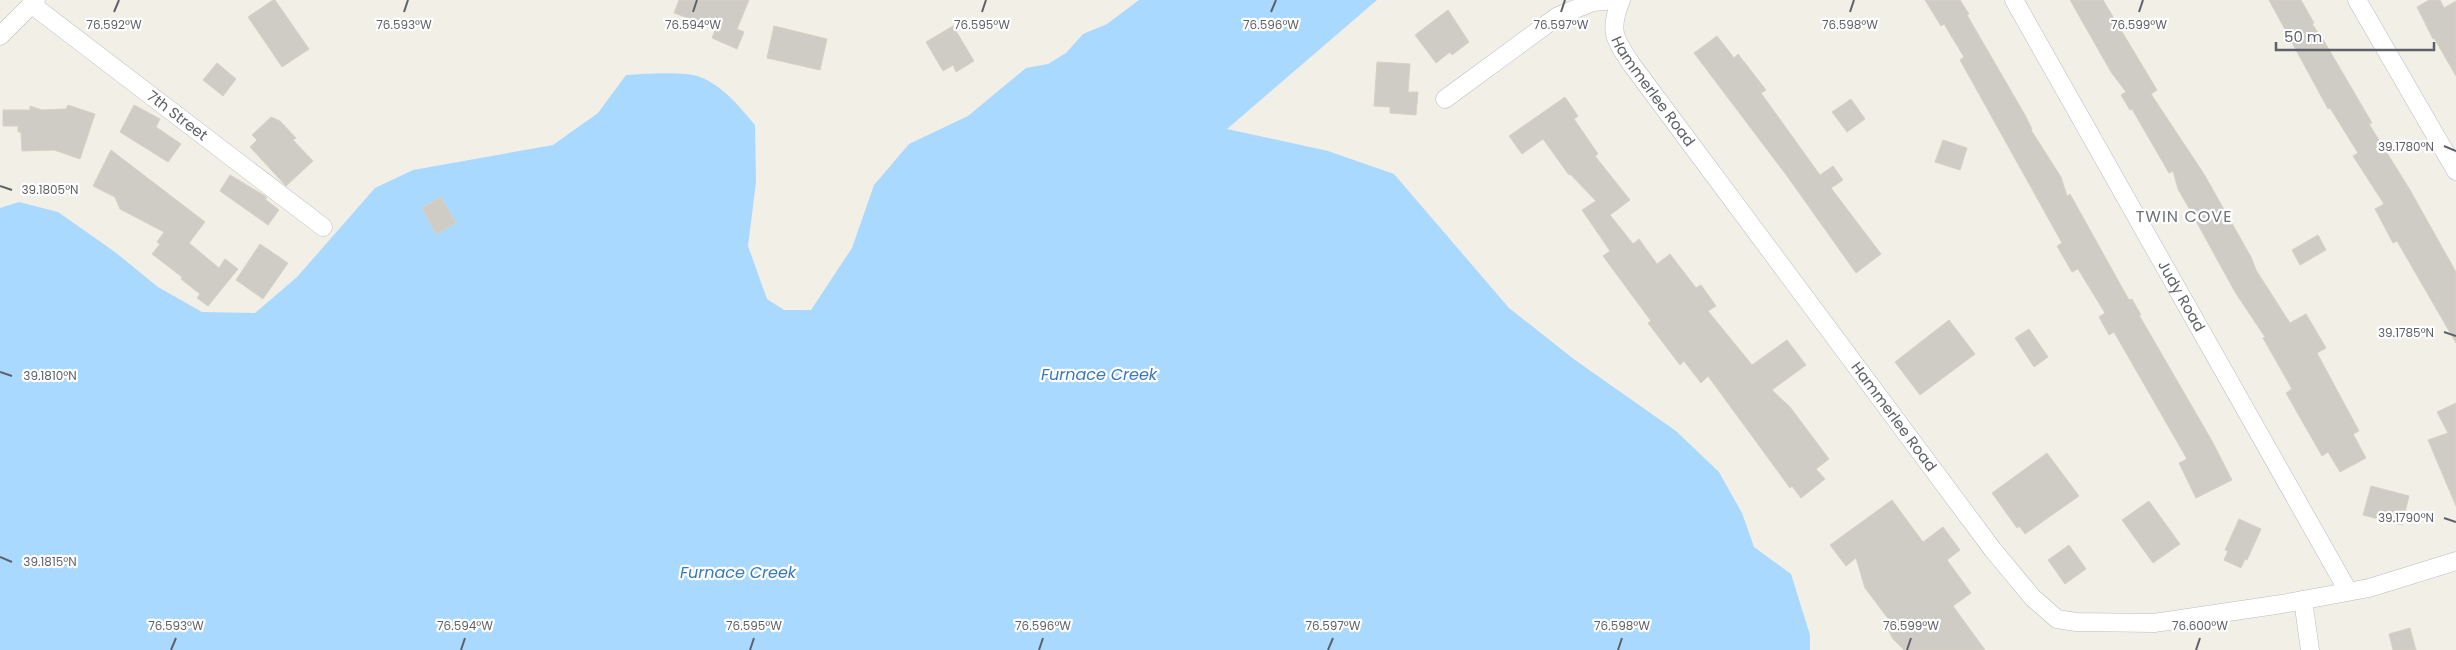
<svg xmlns="http://www.w3.org/2000/svg" width="2456" height="650" font-family="Poppins,sans-serif">
<style>
.water{fill:#a9d9ff}
.building{fill:#cfccc5;stroke:#d7d1c4}
.lines{fill:none;stroke-linecap:round;stroke-linejoin:round}
.minor-casing{stroke:#b9bcc1;stroke-width:19}
.minor{stroke:#fff;stroke-width:18}
.ticks{fill:none;stroke:#5e6268;stroke-width:2}
.labels{text-anchor:middle;stroke-width:4.5;stroke-linejoin:round;paint-order:stroke}
.street-label{font-size:15px;fill:#5e6268;stroke:#fff}
.neighbourhood-label{font-size:16px;letter-spacing:1px;fill:#6f747a;stroke:#fff}
.water-label{font-size:16px;font-style:italic;fill:#3978be;stroke:#fff}
.ticks-label{font-size:12px;text-anchor:middle;fill:#5e6268;stroke:#fff;stroke-width:4.5;stroke-linejoin:round;paint-order:stroke}
</style>
<rect width="100%" height="100%" fill="#f2efe7"/>
<path class="water" d="M 1139,0 L 1377,0 L 1227,129 L 1328,151 L 1394,174 L 1509,308 L 1575,360 L 1676,431 L 1719,472 L 1742,513 L 1754,547 L 1791,574 L 1810,635 L 1810,650 L 0,650 L 0,208 L 19,202 L 58,212 L 115,252 L 158,287 L 202,312 L 255,313 L 297,277 L 375,188 L 413,170 L 553,145 L 598,113 L 626,75 C 643,74 685,71 700,77 C 723,86 739,106 755,125 L 756,182 L 748,246 L 767,299 L 784,310 L 811,310 L 852,248 L 874,185 L 909,144 L 968,116 L 1026,68 L 1048,64 L 1066,53 L 1083,34 L 1107,24 Z"/>
<path class="building" d="M 273,0 L 275,0 L 309,49 L 282,67 L 248,17 Z
M 679,0 L 749,0 L 737,29 L 744,32 L 737,49 L 712,38 L 716,28 L 674,13 Z
M 1925,0 L 1960,0 L 1969,14 L 1967,15 L 2025,115 L 2032,129 L 2031,130 L 2061,177 L 2067,196 L 2070,194 L 2129,300 L 2132,299 L 2141,315 L 2139,315 L 2212,441 L 2232,480 L 2196,498 L 2179,463 L 2187,459 L 2114,332 L 2109,335 L 2099,317 L 2105,313 L 2078,269 L 2072,272 L 2057,246 L 2062,243 L 1960,60 L 1964,57 L 1944,24 L 1941,26 Z
M 2070,0 L 2103,0 L 2157,90 L 2151,94 L 2204,174 L 2251,257 L 2256,270 L 2290,323 L 2306,314 L 2326,348 L 2317,353 L 2359,431 L 2353,434 L 2366,458 L 2340,472 L 2328,452 L 2322,456 L 2286,393 L 2292,389 L 2263,338 L 2265,337 L 2235,292 L 2190,210 L 2178,189 L 2173,171 L 2169,173 L 2132,109 L 2130,110 L 2121,95 L 2126,92 L 2111,72 Z
M 2269,0 L 2301,0 L 2314,23 L 2312,24 L 2324,41 L 2372,123 L 2369,124 L 2410,190 L 2456,272 L 2456,343 L 2397,241 L 2393,243 L 2375,209 L 2384,204 L 2353,156 L 2358,153 L 2330,108 L 2328,109 Z
M 2429,0 L 2440,0 L 2444,8 L 2456,1 L 2456,76 L 2434,38 L 2433,39 L 2417,7 Z
M 1448,10 L 1469,42 L 1452,55 L 1450,52 L 1436,63 L 1415,35 Z
M 774,26 L 827,39 L 820,70 L 767,58 Z
M 953,26 L 974,61 L 956,72 L 953,65 L 943,71 L 926,42 Z
M 1717,36 L 1734,58 L 1738,54 L 1766,90 L 1761,93 L 1820,175 L 1833,166 L 1843,180 L 1831,188 L 1881,254 L 1856,273 L 1787,176 L 1694,53 Z
M 1377,62 L 1410,64 L 1408,92 L 1418,92 L 1416,115 L 1390,113 L 1390,107 L 1374,106 Z
M 217,63 L 236,79 L 223,96 L 203,80 Z
M 1565,97 L 1578,116 L 1574,119 L 1598,154 L 1595,156 L 1630,200 L 1610,215 L 1633,244 L 1639,239 L 1657,264 L 1670,254 L 1696,288 L 1701,285 L 1716,306 L 1708,311 L 1752,365 L 1787,340 L 1806,365 L 1772,390 L 1790,407 L 1829,459 L 1816,469 L 1825,479 L 1801,498 L 1792,486 L 1790,488 L 1708,376 L 1701,383 L 1684,361 L 1680,365 L 1648,323 L 1651,321 L 1603,256 L 1610,251 L 1582,210 L 1596,201 L 1570,174 L 1569,175 L 1543,139 L 1522,154 L 1509,136 Z
M 1851,99 L 1865,119 L 1847,132 L 1832,112 Z
M 68,105 L 95,114 L 80,159 L 54,150 L 22,151 L 21,132 L 18,132 L 18,126 L 3,126 L 3,110 L 30,110 L 30,106 L 42,110 L 66,109 Z
M 134,105 L 160,119 L 156,127 L 181,144 L 168,162 L 120,132 Z
M 271,117 L 280,121 L 296,138 L 293,140 L 313,161 L 286,186 L 250,147 L 257,140 L 252,135 Z
M 1943,140 L 1967,148 L 1960,170 L 1935,162 Z
M 111,150 L 205,222 L 189,243 L 219,268 L 225,259 L 238,269 L 208,306 L 197,298 L 200,294 L 181,279 L 182,277 L 152,254 L 160,244 L 157,242 L 164,232 L 120,209 L 115,197 L 93,186 Z
M 230,175 L 265,196 L 267,198 L 265,199 L 279,210 L 268,225 L 220,191 Z
M 441,197 L 456,223 L 436,234 L 422,208 Z
M 2318,235 L 2326,250 L 2300,265 L 2292,250 Z
M 260,244 L 288,263 L 263,299 L 236,280 Z
M 1949,320 L 1975,354 L 1920,395 L 1895,362 Z
M 2029,329 L 2048,357 L 2034,367 L 2015,338 Z
M 2456,403 L 2456,506 L 2428,440 L 2448,433 L 2437,412 Z
M 2047,453 L 2079,496 L 2025,534 L 2019,526 L 2017,528 L 1992,493 Z
M 2371,486 L 2409,496 L 2402,525 L 2363,515 Z
M 1892,500 L 1923,542 L 1943,527 L 1960,550 L 1947,560 L 1971,593 L 1953,606 L 1985,650 L 1904,650 L 1893,639 L 1886,625 L 1890,621 L 1865,588 L 1856,558 L 1846,566 L 1830,545 Z
M 2149,501 L 2180,544 L 2153,563 L 2122,520 Z
M 2239,519 L 2261,529 L 2247,560 L 2245,559 L 2241,568 L 2224,560 L 2228,551 L 2225,550 Z
M 2069,545 L 2086,569 L 2065,584 L 2048,560 Z
M 2410,628 L 2416,650 L 2393,650 L 2389,634 Z"/>
<g class="lines">
<defs>
<g id="minor">
<path id="s1" d="M 1621,0 C 1608,31 1615,40 1632,65 L 1993,550 L 2033,598 L 2057,619 L 2076,622 L 2154,623 L 2282,604 L 2369,588 L 2456,561"/>
<path id="s2" d="M 2014,0 L 2348,591"/>
<path d="M 2357,0 L 2456,171"/>
<path id="s3" d="M 31,4 L 323,227"/>
<path d="M 0,36 L 36,0"/>
<path d="M 1445,99 L 1558,16 L 1593,2 L 1614,0"/>
<path d="M 2303,600 L 2310,650"/>
</g>
</defs>
<use href="#minor" class="minor-casing"/>
<use href="#minor" class="minor"/>
</g>
<path class="ticks" d="M 114,12 L 119,0M 404,12 L 408,0M 693,12 L 697,0M 982,12 L 986,0M 1271,12 L 1276,0M 1561,12 L 1565,0M 1850,12 L 1854,0M 2139,12 L 2143,0M 2444,146 L 2456,151M 0,186 L 12,190M 2444,332 L 2456,336M 0,372 L 12,376M 2444,518 L 2456,522M 0,557 L 12,562M 171,650 L 176,638M 461,650 L 465,638M 750,650 L 754,638M 1039,650 L 1043,638M 1328,650 L 1333,638M 1618,650 L 1622,638M 1907,650 L 1911,638M 2196,650 L 2200,638"/>
<g class="labels">
<g class="street-label">
<text dy="5" stroke="none"><textPath href="#s1" startOffset="104">Hammerlee Road</textPath></text>
<text dy="5" stroke="none"><textPath href="#s3" startOffset="184">7th Street</textPath></text>
<text dy="5" stroke="none"><textPath href="#s2" startOffset="340">Judy Road</textPath></text>
<text dy="5" stroke="none"><textPath href="#s1" startOffset="509">Hammerlee Road</textPath></text>
</g>
<g class="neighbourhood-label">
<text x="2184" y="222">TWIN COVE</text>
</g>
<g class="water-label">
<text x="1099" y="380">Furnace Creek</text>
<text x="738" y="578">Furnace Creek</text>
</g>
</g>
<g class="ticks-label">
<text x="114" y="29">76.592°W</text>
<text x="404" y="29">76.593°W</text>
<text x="693" y="29">76.594°W</text>
<text x="982" y="29">76.595°W</text>
<text x="1271" y="29">76.596°W</text>
<text x="1561" y="29">76.597°W</text>
<text x="1850" y="29">76.598°W</text>
<text x="2139" y="29">76.599°W</text>
<text x="2406" y="151">39.1780°N</text>
<text x="50" y="194">39.1805°N</text>
<text x="2406" y="337">39.1785°N</text>
<text x="50" y="380">39.1810°N</text>
<text x="2406" y="522">39.1790°N</text>
<text x="50" y="566">39.1815°N</text>
<text x="176" y="630">76.593°W</text>
<text x="465" y="630">76.594°W</text>
<text x="754" y="630">76.595°W</text>
<text x="1043" y="630">76.596°W</text>
<text x="1333" y="630">76.597°W</text>
<text x="1622" y="630">76.598°W</text>
<text x="1911" y="630">76.599°W</text>
<text x="2200" y="630">76.600°W</text>
</g>
<path d="M2276 42v8h158v-8" fill="none" stroke="#5e6268" stroke-width="2.5"/>
<text x="2284" y="42" font-size="15" fill="#5e6268" stroke="#ffffff" stroke-width="4" paint-order="stroke">50 m</text>
</svg>
